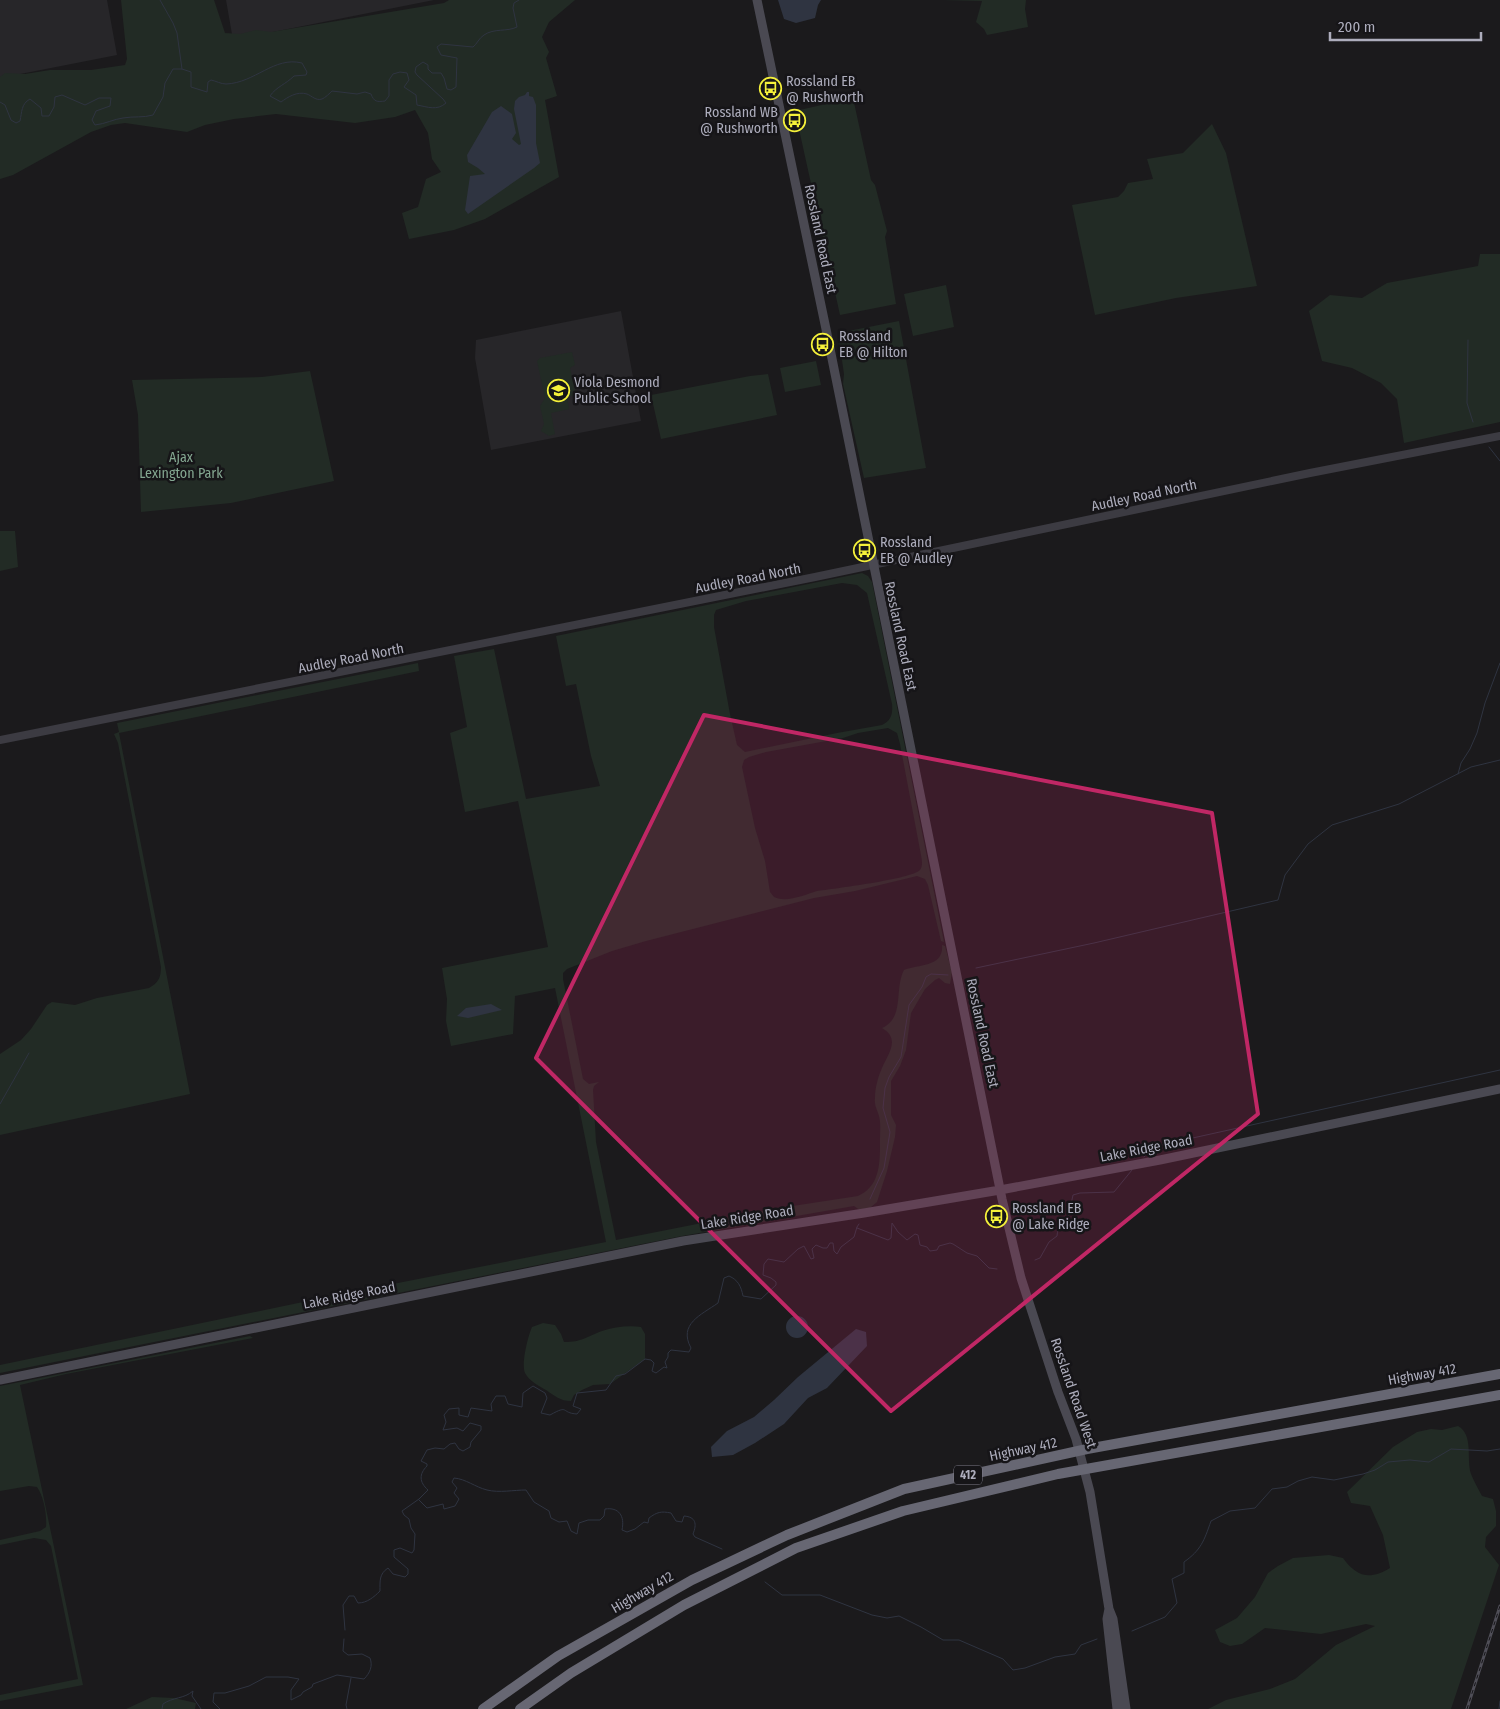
<svg xmlns="http://www.w3.org/2000/svg" width="1500" height="1709" font-family="'Fira Sans Condensed',sans-serif">
<style>
.built{fill:#272629}
.green{fill:#222b25;fill-rule:evenodd}
.water{fill:#2f3441}
.lines{fill:none;stroke-linecap:round;stroke-linejoin:round}
.stream{stroke:#2f3441;stroke-width:1}
.tertiary{stroke:#3c3b42;stroke-width:8}
.secondary{stroke:#4a4952;stroke-width:9}
.motorway{stroke:#676773;stroke-width:10}
.rail-casing{stroke:#4f4e57;stroke-width:3}
.rail{stroke:#161518;stroke-width:1;stroke-dasharray:4;stroke-linecap:butt}
.marked{fill:#c02765;fill-opacity:0.2;stroke:#c02765;stroke-width:4;stroke-linejoin:round}
.labels{text-anchor:middle;stroke-width:5;stroke-linejoin:round;paint-order:stroke}
.shield{fill:#161518;stroke:#807f8b;stroke-width:1}
.shield-label{font-size:12px;font-weight:bold;fill:#adadbc}
.poi-label{font-size:14px;fill:#adadbc;stroke:#161518;text-anchor:start}
.street-label{font-size:14px;fill:#adadbc;stroke:#161518}
.park-label{font-size:14px;fill:#84a791;stroke:#161518}
</style>
<rect width="100%" height="100%" fill="#1b1a1c"/>
<path class="built" d="M 0,0 L 107,0 L 117,55 L 0,78 Z
M 226,0 L 434,0 L 233,40 Z
M 621,311 L 641,421 L 491,450 L 475,358 L 476,340 Z"/>
<path class="green" d="M 121,0 L 214,0 L 225,33 L 240,34 L 256,30 L 271,32 L 444,3 L 449,0 L 575,0 L 549,22 L 542,37 L 549,52 L 546,58 L 557,96 L 545,100 L 559,177 L 485,219 L 454,230 L 409,239 L 402,213 L 418,207 L 426,179 L 441,172 L 432,159 L 428,133 L 415,110 L 395,117 L 355,123 L 276,114 L 234,119 L 205,125 L 187,132 L 125,123 L 111,125 L 91,132 L 13,175 L 0,179 L 0,77 L 5,73 L 25,74 L 50,70 L 91,70 L 125,65 L 127,59 Z
M 942,0 L 1026,0 L 1025,9 L 1028,27 L 987,35 L 984,29 L 976,22 L 982,1 Z
M 853,98 L 871,180 L 875,185 L 887,231 L 885,237 L 896,304 L 840,315 L 795,111 Z
M 1212,124 L 1226,153 L 1257,286 L 1176,298 L 1095,315 L 1072,205 L 1118,197 L 1124,191 L 1128,183 L 1153,179 L 1147,159 L 1183,153 Z
M 1480,254 L 1500,254 L 1500,422 L 1404,443 L 1397,399 L 1381,383 L 1352,368 L 1322,361 L 1309,311 L 1330,295 L 1362,298 L 1387,283 L 1478,266 Z
M 946,285 L 954,327 L 913,336 L 904,294 Z
M 899,321 L 926,468 L 864,478 L 843,384 L 844,374 L 838,333 Z
M 572,352 L 575,365 L 570,368 L 576,395 L 567,397 L 569,409 L 551,413 L 555,434 L 549,436 L 541,431 L 544,424 L 540,406 L 545,398 L 537,361 L 540,358 Z
M 816,361 L 821,385 L 785,392 L 780,368 Z
M 310,371 L 334,481 L 231,503 L 141,512 L 138,415 L 132,380 L 262,377 Z
M 768,374 L 777,415 L 661,439 L 651,395 L 750,376 Z
M 0,531 L 15,531 L 18,567 L 0,571 Z
M 862,573 L 868,576 L 872,582 L 944,942 L 941,941 L 928,885 L 925,879 L 917,876 L 855,891 L 814,898 L 646,941 L 612,951 L 567,969 L 563,973 L 563,979 L 583,1079 L 589,1084 L 599,1082 L 594,1086 L 593,1090 L 596,1142 L 616,1240 L 773,1209 L 858,1196 C 881,1186 880,1161 880,1139 C 880,1132 881,1123 879,1116 C 877,1109 874,1105 875,1098 C 875,1088 878,1077 882,1068 C 888,1054 901,1039 882,1028 C 905,1018 894,989 904,970 C 919,964 944,967 942,945 L 945,946 L 952,972 L 950,984 L 945,983 L 939,978 L 935,980 L 925,989 L 911,1013 L 906,1050 L 900,1066 L 891,1081 L 891,1115 L 896,1125 L 895,1137 L 887,1171 L 877,1202 L 864,1213 L 854,1206 L 682,1236 L 0,1373 L 0,1365 L 327,1297 L 606,1242 L 555,988 L 515,996 L 513,1034 L 451,1046 L 446,1021 L 447,999 L 442,968 L 548,947 L 518,801 L 465,812 L 450,733 L 467,727 L 454,656 L 494,649 L 526,799 L 600,786 L 591,756 L 576,684 L 566,686 L 556,636 ZM 842,583 L 857,585 L 867,593 L 892,704 C 893,714 891,721 882,725 L 837,733 L 745,752 L 737,745 L 730,714 L 714,627 L 714,615 L 716,610 L 746,601 ZM 888,728 L 897,733 L 900,744 L 921,855 C 922,860 923,866 920,870 C 912,879 832,889 817,891 C 804,895 787,903 774,897 L 770,892 L 765,861 L 755,828 L 742,767 L 744,760 L 749,757 L 766,752 L 843,738 L 858,733 Z
M 418,663 L 419,671 L 119,733 L 190,1094 L 0,1135 L 0,1054 L 21,1040 L 31,1029 L 47,1005 L 52,1002 L 75,1005 L 97,998 L 149,988 C 158,983 161,978 161,967 L 118,743 L 114,734 L 119,732 L 117,723 Z
M 543,1323 L 555,1325 L 561,1334 L 564,1342 C 582,1342 586,1337 602,1331 C 614,1327 629,1325 641,1327 L 645,1334 L 645,1359 L 610,1384 L 593,1385 L 582,1390 L 574,1395 L 571,1401 C 560,1401 555,1396 546,1390 C 539,1386 529,1381 525,1373 C 521,1364 528,1336 532,1327 Z
M 250,1336 L 253,1338 L 66,1374 L 20,1385 L 83,1685 L 0,1701 L 0,1695 L 78,1679 L 51,1546 L 46,1540 L 34,1538 L 0,1545 L 0,1540 L 40,1531 L 46,1527 C 47,1515 44,1497 37,1487 L 29,1486 L 0,1491 L 0,1386 Z
M 1458,1426 C 1474,1435 1466,1459 1471,1474 C 1474,1481 1478,1489 1482,1496 L 1493,1499 L 1496,1511 L 1496,1526 L 1486,1537 L 1485,1547 L 1499,1565 L 1451,1709 L 1208,1709 L 1226,1700 L 1270,1689 L 1295,1679 L 1336,1645 L 1375,1626 L 1366,1624 L 1321,1634 L 1265,1628 L 1242,1644 L 1230,1646 L 1220,1642 L 1215,1630 L 1237,1618 L 1255,1597 L 1268,1573 L 1278,1566 L 1293,1558 L 1329,1555 L 1343,1558 C 1356,1576 1369,1581 1390,1568 L 1383,1535 L 1370,1506 L 1351,1503 L 1347,1492 L 1393,1447 L 1417,1432 L 1431,1429 L 1442,1430 Z
M 152,1697 L 174,1698 L 196,1703 L 195,1709 L 126,1709 Z"/>
<path class="water" d="M 778,0 L 821,0 L 818,5 L 815,18 L 796,23 L 784,19 Z
M 527,92 L 529,92 L 529,96 L 533,97 L 536,105 L 536,143 L 540,163 L 534,168 L 468,214 L 465,210 L 470,176 L 485,174 L 478,168 L 468,162 L 467,155 L 492,112 L 501,106 L 512,114 L 516,133 L 512,139 L 519,145 L 521,144 L 514,109 L 515,101 L 519,97 L 525,95 Z
M 491,1004 L 502,1010 L 468,1018 L 457,1016 L 466,1008 Z
M786 1327a11 11 0 1 1 22 0a11 11 0 1 1-22 0Z
M 856,1329 L 866,1332 L 867,1346 L 827,1388 L 808,1398 L 784,1424 L 755,1443 L 733,1455 L 712,1457 L 711,1447 L 727,1431 L 754,1417 L 774,1400 L 798,1377 Z"/>
<g class="lines">
<path class="stream" d="M 160,0 L 173,23 L 177,33 L 182,69
M 0,102 L 5,105 L 11,120 L 16,123 L 20,121 C 22,112 21,104 30,99 L 41,108 L 42,116 L 49,116 L 54,107 L 55,97 L 62,95 L 85,105 L 99,98 L 111,98 L 110,106 L 96,111 L 92,120 L 95,125 C 105,124 114,119 123,118 C 134,116 143,118 153,115 L 163,97 L 165,83 L 173,69 L 182,69 L 191,72 L 191,87 L 207,92 L 208,82 L 211,80 C 216,81 221,84 226,84 C 255,83 274,56 302,63 L 307,72 L 306,75 L 294,76 C 286,84 276,87 270,96 L 281,102 C 288,97 297,91 307,94 C 312,96 316,101 322,99 C 325,98 330,93 332,91 L 357,94 L 365,92 L 371,94 C 374,102 377,102 385,101 L 389,96 L 389,80 L 393,74 L 400,72 L 407,73 L 409,80 L 404,87 L 416,95 L 417,105 C 428,107 437,111 446,103 L 443,99 L 417,75 L 415,72 L 416,67 L 423,62 L 428,65 L 428,69 L 432,73 L 441,73 L 444,78 L 447,89 L 451,90 L 456,87 L 457,58 L 441,55 L 437,47 L 441,44 L 473,47 C 477,44 479,38 484,35 C 494,28 507,32 517,27 L 513,8 L 514,3 L 519,0
M 1468,340 L 1467,403 L 1473,422
M 1489,447 L 1500,461
M 1458,774 L 1461,763 L 1470,749 L 1477,733 L 1485,703 L 1500,663
M 976,968 L 1094,943 L 1278,900 L 1285,875 L 1308,844 L 1332,825 L 1399,804 L 1471,767 L 1500,760
M 0,1104 L 29,1053
M 1144,1157 L 1152,1147 L 1500,1070
M 870,1199 L 884,1168 L 890,1132 L 883,1108 L 885,1088 L 889,1077 L 901,1057 L 909,1005 L 922,987 L 926,977 L 931,974 L 948,975
M 857,1228 L 888,1240 L 891,1238 L 892,1223 L 898,1232 L 907,1240 L 915,1234 L 918,1235 L 920,1245 L 927,1247 L 930,1251 L 937,1250 L 939,1246 L 950,1243 L 953,1244 L 967,1253 L 977,1256 L 989,1268 L 997,1269
M 1035,1260 L 1040,1258 L 1049,1242 L 1057,1236 C 1058,1227 1060,1222 1068,1218 L 1073,1195 L 1080,1193 L 1114,1192 L 1132,1170
M 419,1500 L 427,1508 L 443,1504 L 444,1509 L 455,1506 L 459,1499 L 454,1493 L 457,1488 L 452,1482 L 454,1478 C 466,1479 475,1487 487,1490 C 499,1493 514,1490 526,1490 L 534,1502 L 549,1511 L 551,1518 L 559,1522 L 567,1521 L 571,1531 L 577,1534 L 579,1523 L 588,1520 L 600,1520 L 604,1516 L 605,1509 C 619,1507 625,1516 622,1530 L 627,1532 L 635,1529 L 644,1522 L 648,1523 L 649,1518 C 657,1512 661,1511 671,1513 L 676,1521 L 682,1522 L 684,1516 C 696,1517 697,1524 693,1534 L 695,1537 L 722,1549
M 765,1582 L 782,1595 L 820,1595 L 872,1615 L 887,1618 L 899,1616 L 921,1627 L 943,1640 L 959,1640 L 1003,1659 L 1013,1670 L 1025,1668 L 1055,1657 L 1075,1654 L 1081,1645 L 1097,1639
M 345,1630 L 343,1605 L 349,1596 L 354,1596 L 358,1603 C 367,1603 374,1597 380,1591 C 380,1581 379,1574 388,1568 L 393,1574 L 405,1577 L 408,1574 L 408,1569 L 394,1557 L 394,1550 L 400,1548 L 412,1553 L 414,1550 L 415,1534 L 411,1528 L 409,1519 L 404,1515 L 402,1511 L 419,1499 L 428,1490 C 419,1482 419,1474 427,1466 L 427,1464 L 421,1461 L 427,1450 L 435,1448 L 444,1449 L 450,1444 L 455,1443 L 459,1449 L 463,1451 L 470,1447 L 471,1442 L 481,1430 L 481,1426 L 470,1423 L 463,1431 L 457,1428 L 443,1430 L 446,1422 L 444,1415 L 449,1409 L 459,1408 L 459,1415 L 468,1417 L 471,1408 L 492,1411 L 491,1404 L 496,1396 L 505,1396 L 508,1404 L 522,1407 L 523,1393 L 533,1386 L 545,1393 L 547,1398 L 541,1413 L 550,1415 C 570,1404 560,1413 577,1414 L 581,1409 L 573,1406 L 577,1393 L 606,1390 L 616,1376 L 625,1374 L 645,1359 L 651,1360 L 654,1363 L 652,1371 L 656,1373 L 664,1367 L 667,1368 L 665,1362 L 668,1357 L 668,1353 L 671,1350 L 689,1352 L 691,1348 C 678,1324 701,1315 718,1303 L 724,1278 L 729,1276 C 738,1280 741,1286 743,1296 L 761,1299 L 776,1285 L 776,1282 L 771,1278 L 763,1275 L 764,1264 L 768,1259 L 784,1262 L 798,1249 L 804,1246 L 811,1259 L 814,1258 L 812,1249 L 816,1245 L 823,1248 L 827,1248 L 830,1243 L 833,1243 L 834,1251 L 837,1254 L 841,1247 L 854,1237 L 857,1227 L 859,1224
M 1132,1631 L 1165,1617 L 1177,1603 L 1172,1579 L 1184,1573 L 1184,1562 C 1201,1550 1204,1541 1211,1521 L 1230,1511 L 1255,1508 L 1272,1489 L 1287,1487 L 1298,1481 L 1312,1477 L 1334,1480 L 1363,1474 L 1375,1470 L 1388,1462 L 1410,1460 L 1429,1462 L 1451,1449 L 1487,1451 L 1500,1449
M 162,1709 L 163,1704 C 173,1697 184,1699 193,1691 L 192,1696 L 201,1709
M 220,1709 L 213,1702 L 214,1693 L 225,1693 L 249,1686 L 266,1677 L 288,1677 L 299,1679 L 291,1690 L 291,1700 L 301,1695 L 303,1692 L 312,1687 L 313,1684 L 337,1675 L 364,1679 C 370,1673 373,1666 370,1658 L 362,1654 L 348,1655 L 343,1651 L 344,1639
M 347,1709 L 346,1705 L 351,1678
M 1499,1709 L 1500,1701"/>
<path class="tertiary" d="M 0,740 L 815,577 L 1310,473 L 1500,436"/>
<path class="secondary" d="M 757,0 L 826,329 L 1002,1199 L 1021,1278 L 1058,1392 L 1076,1439 L 1090,1492 L 1109,1609 L 1113,1619 L 1126,1709
M 0,1380 L 683,1241 L 864,1213 L 1000,1190 L 1160,1160 L 1500,1089
M 1109,1609 L 1107,1619 L 1117,1709"/>
<path class="motorway" d="M 483,1709 L 558,1656 L 692,1580 L 787,1535 L 904,1489 L 1087,1449 L 1500,1374
M 520,1709 L 571,1673 L 684,1605 L 796,1548 L 903,1511 L 1058,1474 L 1500,1395"/>
<defs>
<path id="rail" d="M 1467,1709 L 1500,1606"/>
</defs>
<use href="#rail" class="rail-casing"/>
<use href="#rail" class="rail"/>
</g>
<path class="marked" d="M 704,715 L 1212,813 L 1258,1114 L 891,1411 L 536,1058 Z"/>
<defs>
<symbol id="bus-ring" viewBox="-11 -11 22 22"><circle r="9.5" fill="#161518" stroke="#f4f03a" stroke-width="1.5"/><path d="M-5-6H5V4H4V6H2V4H-2V6H-4V4H-5ZM-3.5-4V0h7V-4ZM-3.5 1.2v1.5H-2V1.2ZM2 1.2v1.5H3.5V1.2Z" fill="#f4f03a"/></symbol>
<symbol id="school-ring" viewBox="-11 -11 22 22"><circle r="9.5" fill="#161518" stroke="#f4f03a" stroke-width="1.5"/><path d="M0-5L7-2L0 1L-7-2ZM-4 1L0 2.5L4 1V4Q0 6-4 4Z" fill="#f4f03a"/></symbol>
</defs>
<g fill-rule="evenodd">
<use href="#bus-ring" x="758" y="76" width="25" height="25"/>
<use href="#bus-ring" x="782" y="108" width="25" height="25"/>
<use href="#bus-ring" x="810" y="332" width="25" height="25"/>
<use href="#school-ring" x="546" y="378" width="25" height="25"/>
<use href="#bus-ring" x="852" y="538" width="25" height="25"/>
<use href="#bus-ring" x="984" y="1204" width="25" height="25"/>
</g>
<g class="labels">
<rect class="shield" x="954" y="1465.5" width="28" height="19" rx="4"/>
<g class="shield-label">
<text x="968" y="1479">412</text>
</g>
<g class="poi-label">
<text x="786" y="86">Rossland EB<tspan x="786" dy="16">@ Rushworth</tspan></text>
<text x="778" y="117" text-anchor="end">Rossland WB<tspan x="778" dy="16">@ Rushworth</tspan></text>
<text x="839" y="341">Rossland<tspan x="839" dy="16">EB @ Hilton</tspan></text>
<text x="574" y="387">Viola Desmond<tspan x="574" dy="16">Public School</tspan></text>
<text x="880" y="547">Rossland<tspan x="880" dy="16">EB @ Audley</tspan></text>
<text x="1012" y="1213">Rossland EB<tspan x="1012" dy="16">@ Lake Ridge</tspan></text>
</g>
<g class="street-label">
<text transform="translate(821 239) rotate(78)" y="5">Rossland Road East</text>
<text transform="translate(1144 495) rotate(-12)" y="5">Audley Road North</text>
<text transform="translate(748 578) rotate(-11)" y="5">Audley Road North</text>
<text transform="translate(901 636) rotate(78)" y="5">Rossland Road East</text>
<text transform="translate(351 658) rotate(-11)" y="5">Audley Road North</text>
<text transform="translate(983 1033) rotate(78)" y="5">Rossland Road East</text>
<text transform="translate(1146 1148) rotate(-11)" y="5">Lake Ridge Road</text>
<text transform="translate(747 1217) rotate(-9)" y="5">Lake Ridge Road</text>
<text transform="translate(349 1295) rotate(-11)" y="5">Lake Ridge Road</text>
<text transform="translate(1422 1374) rotate(-10)" y="5">Highway 412</text>
<text transform="translate(1074 1393) rotate(71)" y="5">Rossland Road West</text>
<text transform="translate(1023 1449) rotate(-12)" y="5">Highway 412</text>
<text transform="translate(642 1592) rotate(-30)" y="5">Highway 412</text>
</g>
<g class="park-label">
<text x="181" y="462">Ajax<tspan x="181" dy="16">Lexington Park</tspan></text>
</g>
</g>
<path d="M1330 32v8h151v-8" fill="none" stroke="#adadbc" stroke-width="2.5"/>
<text x="1338" y="32" font-size="15" fill="#adadbc" stroke="#161518" stroke-width="4" paint-order="stroke">200 m</text>
</svg>
